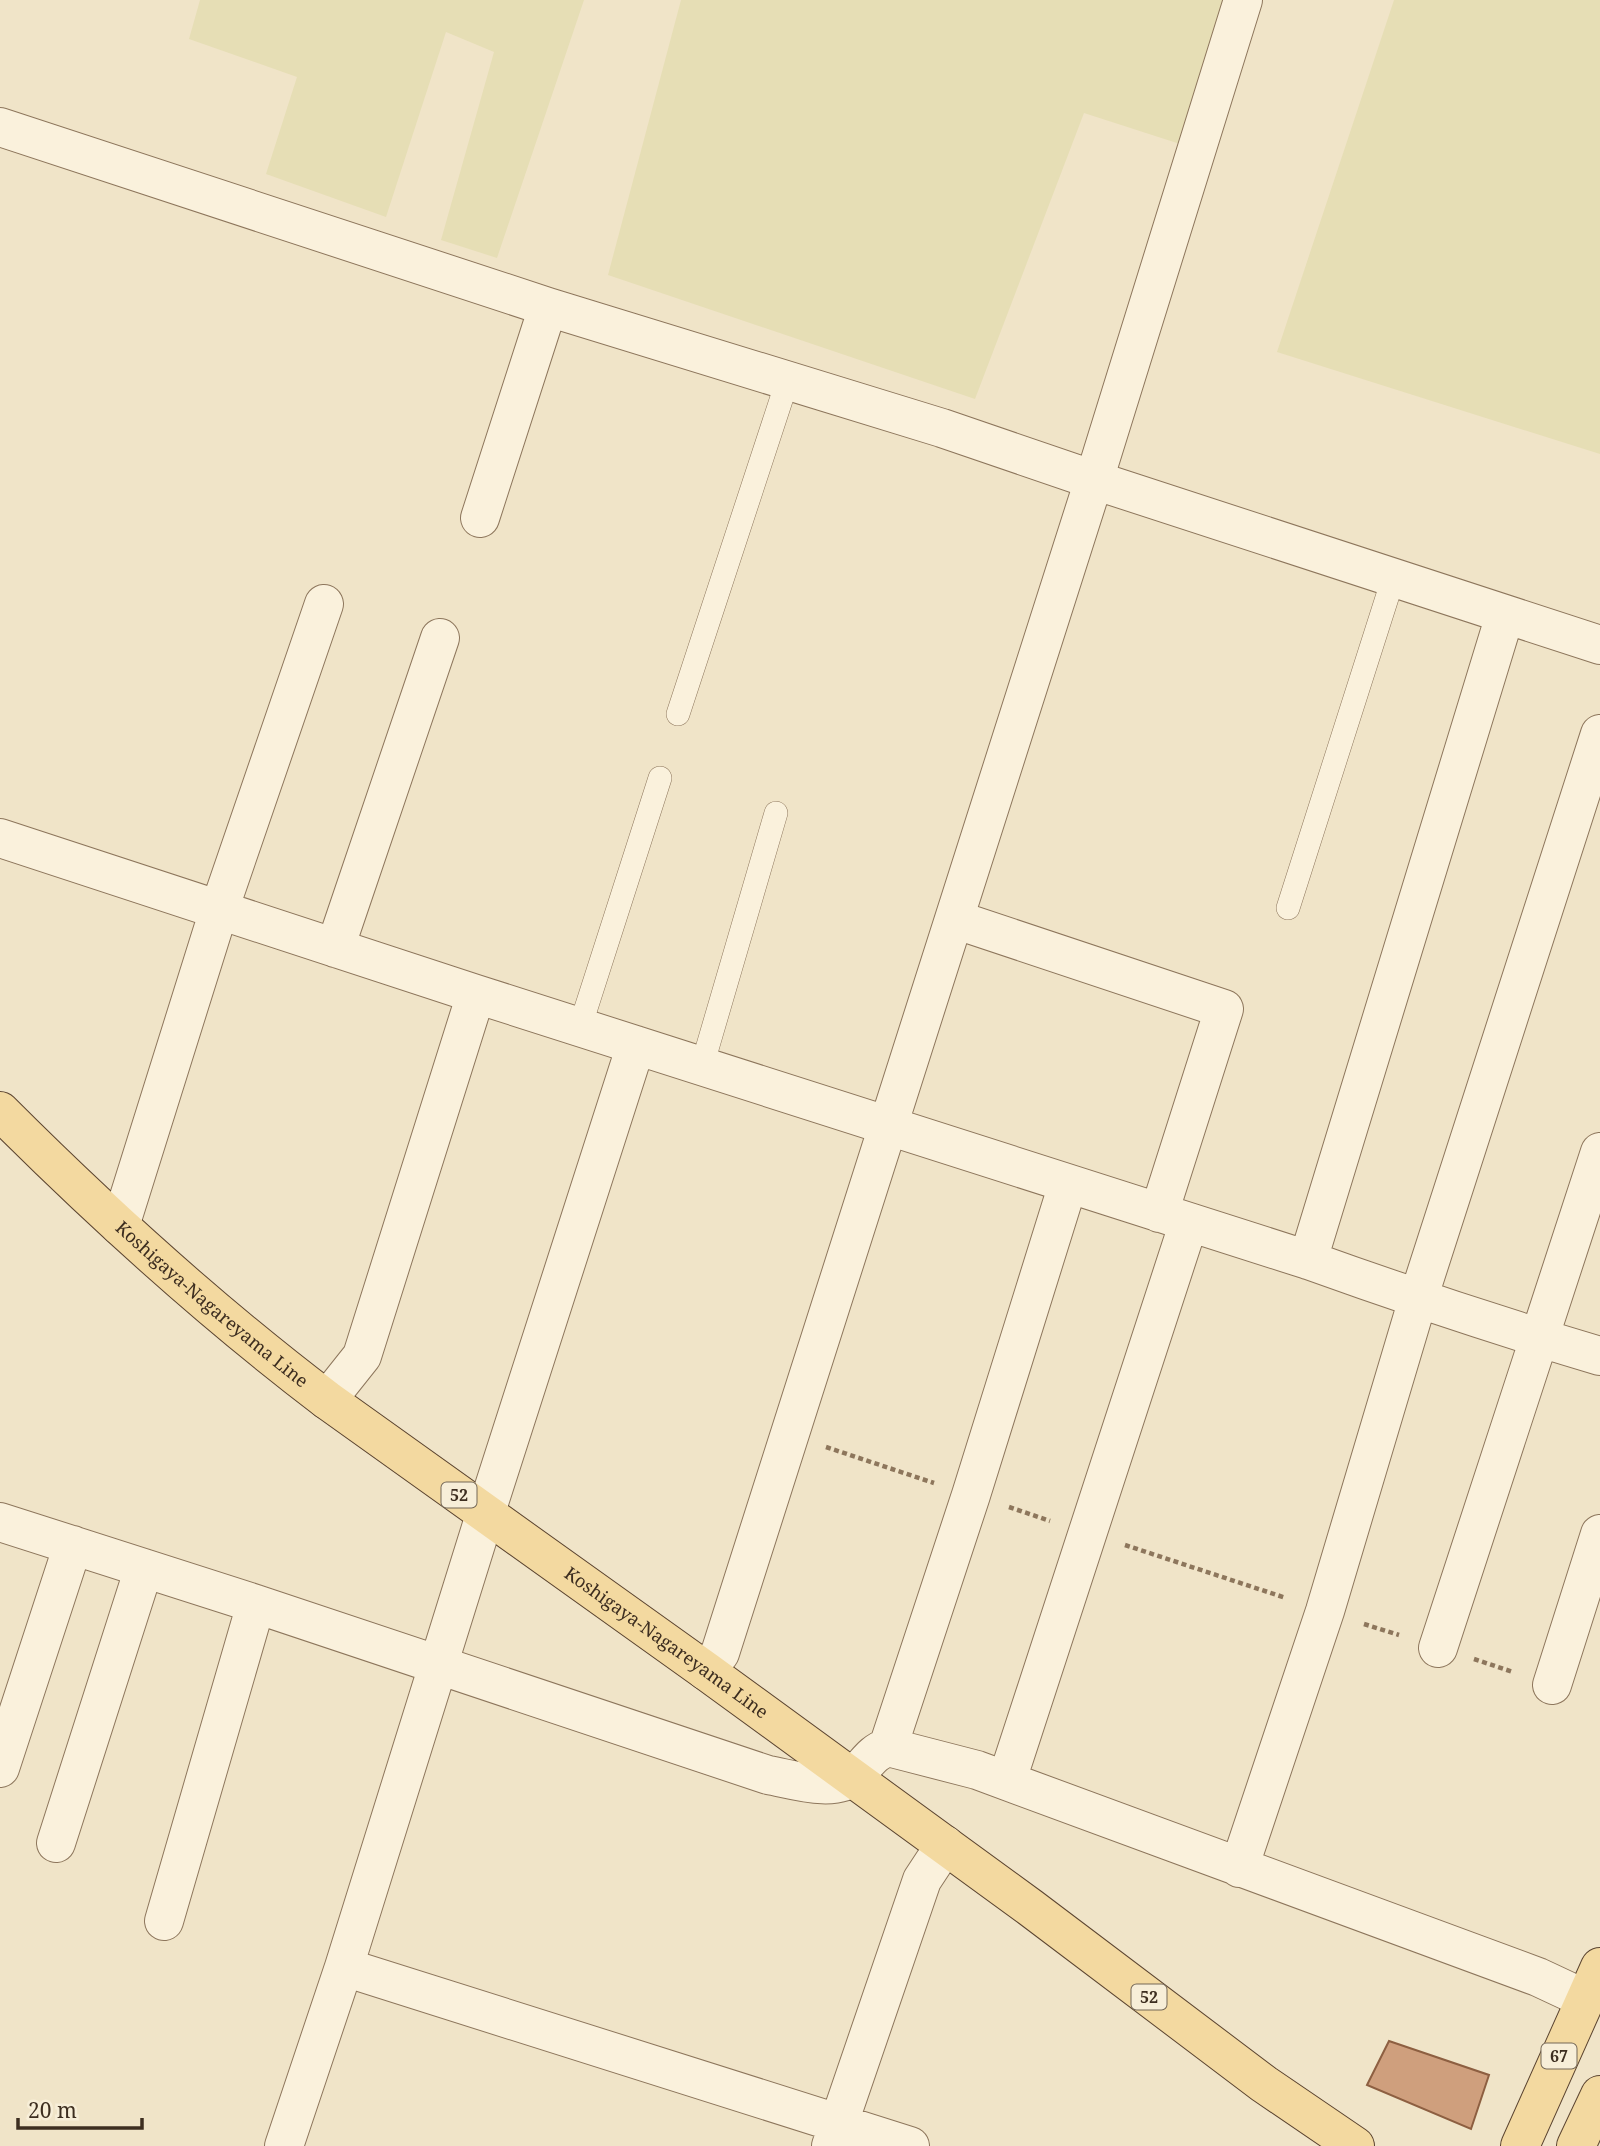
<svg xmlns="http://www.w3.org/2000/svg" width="1600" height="2146" font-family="'Noto Serif',serif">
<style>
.farmland{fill:#e6deb5}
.building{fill:#cf9f7d;stroke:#8d5f41;stroke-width:2}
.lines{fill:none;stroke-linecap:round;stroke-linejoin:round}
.service-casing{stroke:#8d765c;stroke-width:24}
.minor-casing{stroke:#8d765c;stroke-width:40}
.primary-casing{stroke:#5b4430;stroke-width:40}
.path{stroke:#8d765c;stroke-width:4.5;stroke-dasharray:5 3.5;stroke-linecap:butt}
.service{stroke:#faf1dc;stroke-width:23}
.minor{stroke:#faf1dc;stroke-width:38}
.primary{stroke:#f3d9a0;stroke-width:38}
.labels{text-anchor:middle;stroke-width:6;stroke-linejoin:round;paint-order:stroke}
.shield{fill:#f7eed8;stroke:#756857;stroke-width:2}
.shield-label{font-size:16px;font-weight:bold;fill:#3d2e20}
.street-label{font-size:18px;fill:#3d2e20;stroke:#f7eed8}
</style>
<rect width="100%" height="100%" fill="#f0e4c8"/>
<path class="farmland" d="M 200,0 L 584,0 L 497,258 L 441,240 L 494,52 L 446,32 L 386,217 L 266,174 L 297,77 L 189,39 Z
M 681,0 L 1231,0 L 1180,144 L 1084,113 L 975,399 L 608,275 Z
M 1394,0 L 1600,0 L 1600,454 L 1277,352 Z"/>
<path class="building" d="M 1389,2041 L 1489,2075 L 1471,2129 L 1367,2085 Z"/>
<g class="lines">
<defs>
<path id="service" d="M 678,714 L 787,382
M 1288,908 L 1393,579
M 580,1027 L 660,778
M 702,1066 L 776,813"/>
<path id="minor" d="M 0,127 L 548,307 L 942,428 L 1094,480 L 1600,645
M 480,518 L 548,307
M 0,838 L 476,994 L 1308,1260 C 1405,1295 1502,1327 1600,1356
M 954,919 L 1224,1009 L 1159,1213
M 335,948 L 440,638
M 120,1226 L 219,910 L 324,604
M 1308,1260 L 1505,615
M 327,1400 L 362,1356 L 476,994
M 0,1522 L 256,1604 L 768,1775 C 792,1779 835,1794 855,1775 C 867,1764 871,1753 888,1747 L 977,1770 L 1538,1977 L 1585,1999
M 1438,1648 L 1600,1152
M 706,1671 L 720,1653 L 1094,480 L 1243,0
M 1552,1685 L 1600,1534
M 888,1747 L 971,1495 L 1068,1184
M 0,1768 L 73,1545
M 1007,1780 L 1189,1222
M 56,1843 L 144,1568
M 1239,1868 L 1325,1611 L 1418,1299 L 1600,734
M 164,1921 L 256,1604
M 344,1967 L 910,2146
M 284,2146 L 344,1967 L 485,1515 L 636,1045
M 831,2146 L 922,1880 L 945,1845"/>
<g id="primary">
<path id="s1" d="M 0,1111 C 103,1214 211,1312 327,1400 L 706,1671 L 1031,1908 L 1264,2084 L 1355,2146"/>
<path d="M 1520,2146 L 1600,1967"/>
<path d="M 1576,2146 L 1600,2095"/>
</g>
</defs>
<use href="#service" class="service-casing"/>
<use href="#minor" class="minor-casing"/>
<use href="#primary" class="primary-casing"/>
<path class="path" d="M 826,1447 L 934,1483
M 1009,1507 L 1050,1521
M 1125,1545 L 1286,1598
M 1364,1624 L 1399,1635
M 1474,1659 L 1513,1672"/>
<use href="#service" class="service"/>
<use href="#minor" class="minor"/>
<use href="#primary" class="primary"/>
</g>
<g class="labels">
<g class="shield">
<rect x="441.5" y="1482.5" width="35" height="25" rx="5"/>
<rect x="1131.5" y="1984.5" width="35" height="25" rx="5"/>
<rect x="1541.5" y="2043.5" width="35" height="25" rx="5"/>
</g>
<g class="shield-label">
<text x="459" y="1501">52</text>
<text x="1149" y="2003">52</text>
<text x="1559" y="2062">67</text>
</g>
<g class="street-label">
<text dy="6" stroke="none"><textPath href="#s1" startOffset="287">Koshigaya-Nagareyama Line</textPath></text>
<text dy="6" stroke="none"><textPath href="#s1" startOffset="854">Koshigaya-Nagareyama Line</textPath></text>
</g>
</g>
<path d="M18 2118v10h124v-10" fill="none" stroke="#3d2e20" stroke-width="3.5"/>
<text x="28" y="2118" font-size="21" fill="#3d2e20" stroke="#f7eed8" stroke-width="5" paint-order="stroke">20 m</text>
</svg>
